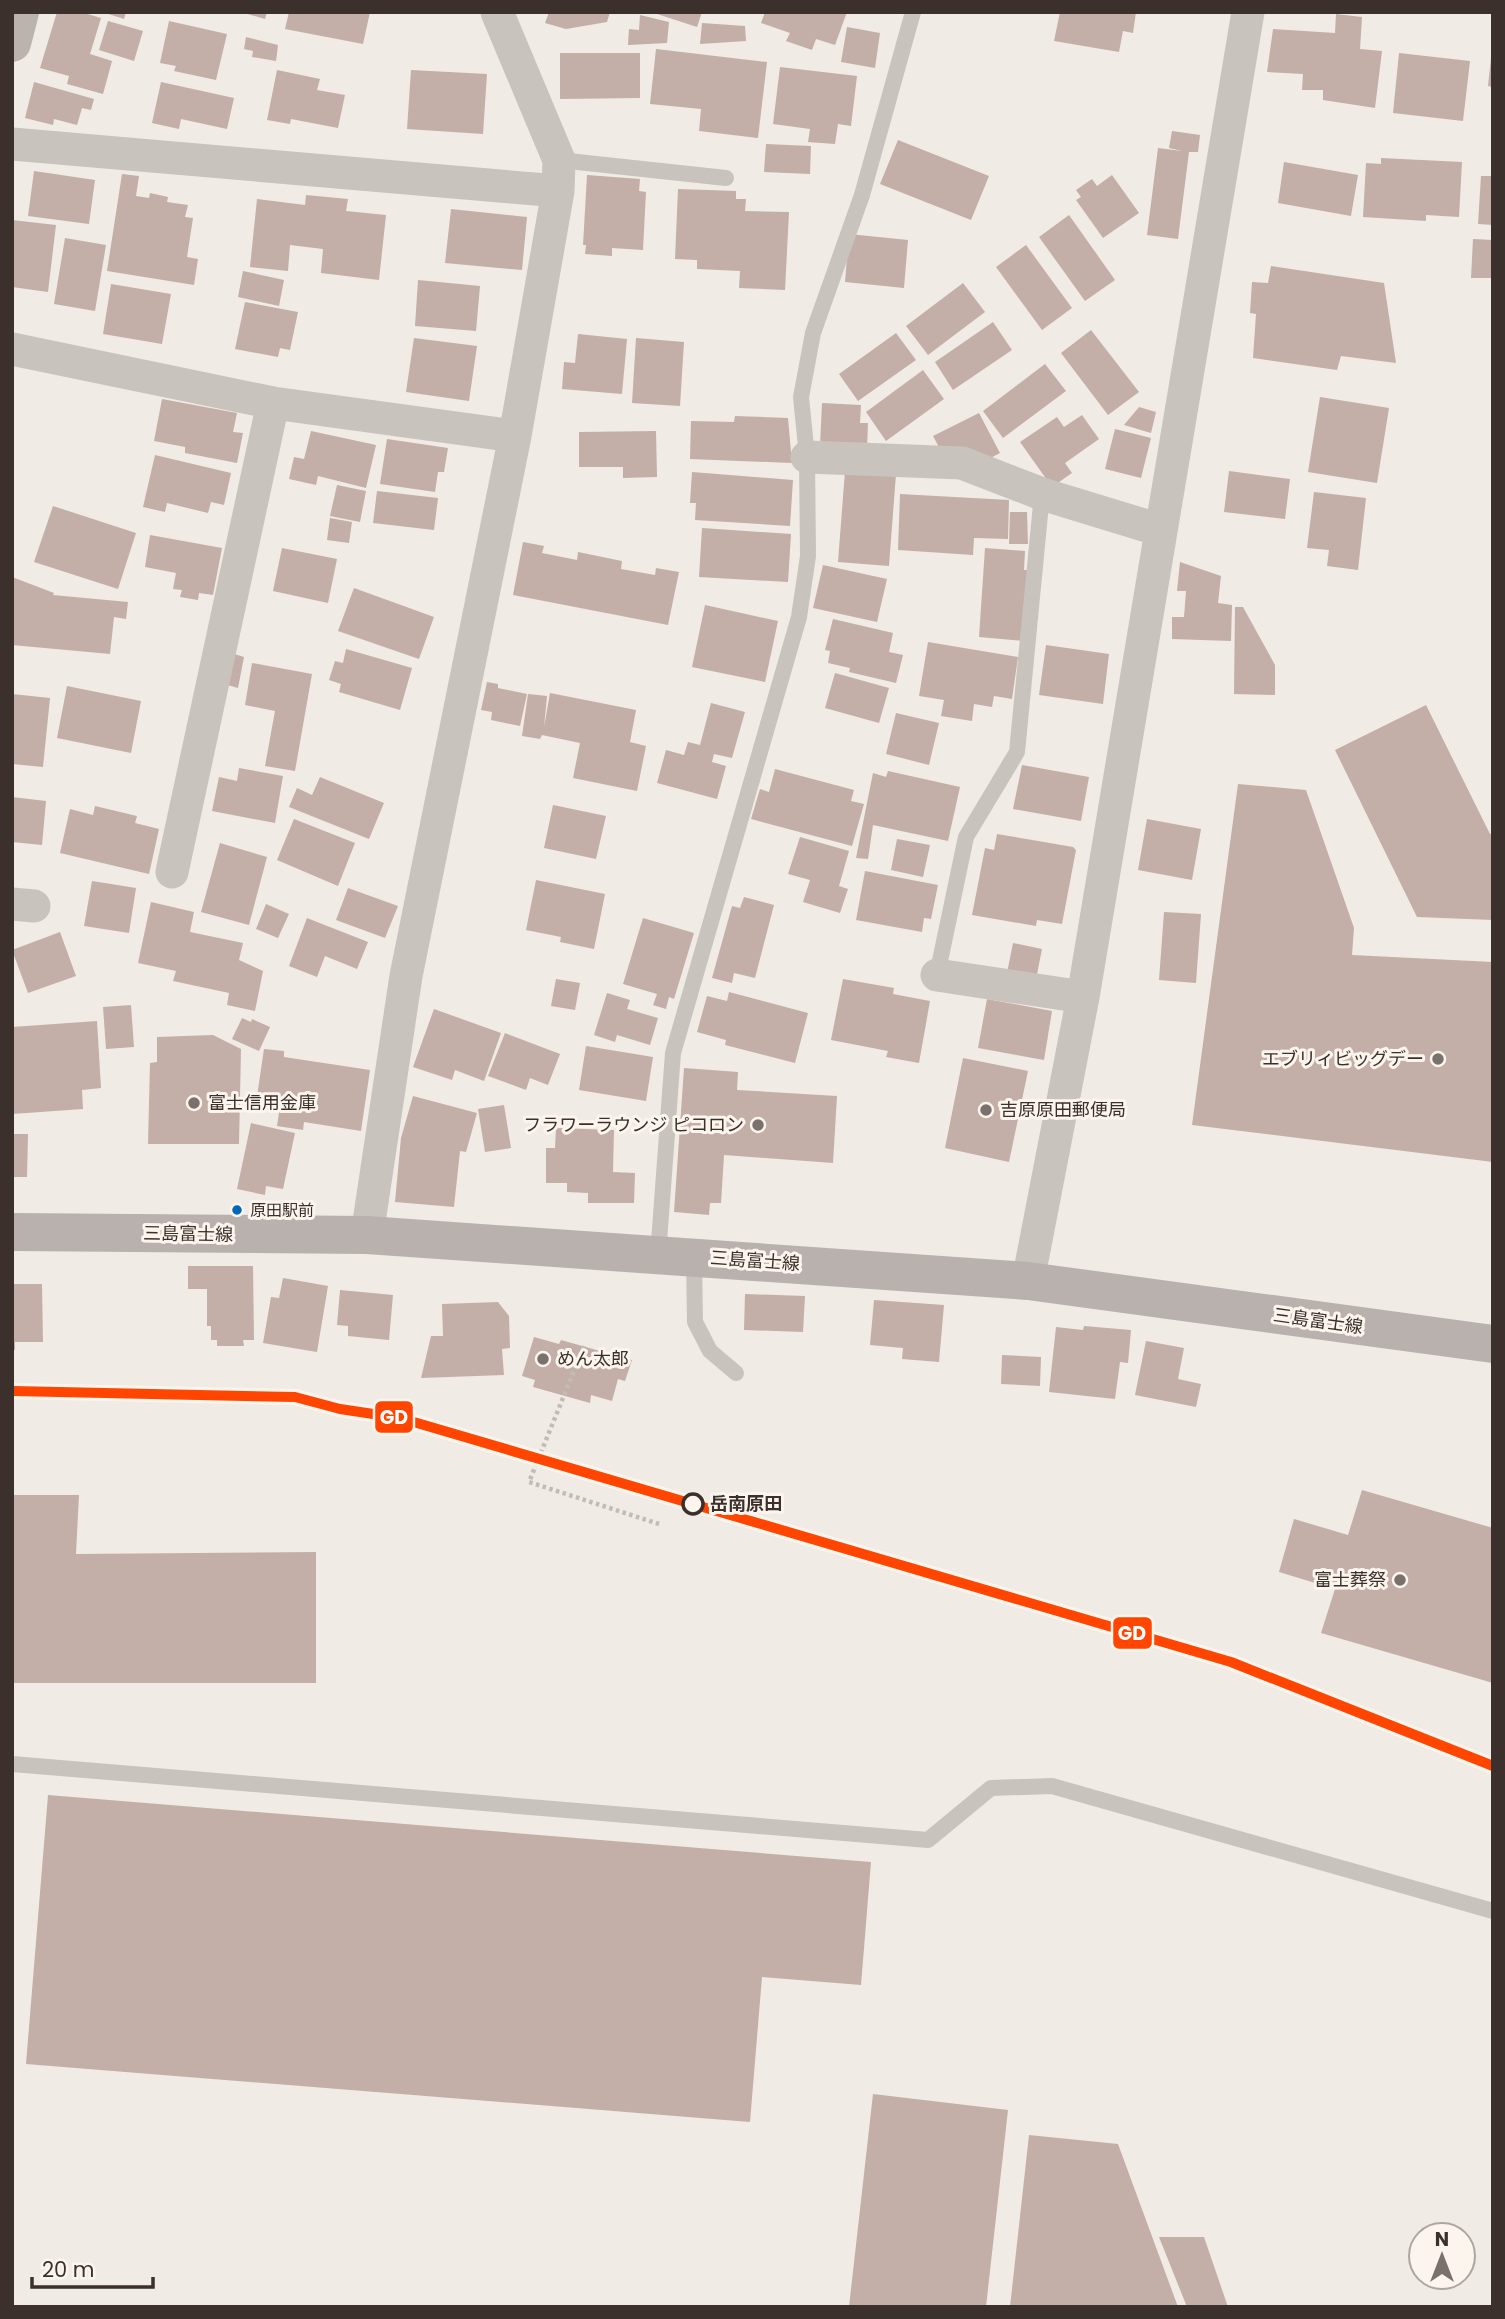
<svg xmlns="http://www.w3.org/2000/svg" width="1505" height="2319" font-family="Poppins,'Noto Sans JP',sans-serif">
<style>
.building{fill:#c3afa7}
.lines{fill:none;stroke-linecap:round;stroke-linejoin:round}
.path{stroke:#c2bbb6;stroke-width:4.5;stroke-dasharray:3.5 3.5;stroke-linecap:butt}
.lane{stroke:#c9c3be;stroke-width:16}
.street{stroke:#c9c3be;stroke-width:33}
.secondary{stroke:#bab3ae;stroke-width:38}
.primary{stroke:#b8b1ad;stroke-width:38}
.rail-1-casing{stroke:#fbf5ee;stroke-width:16}
.rail-1{stroke:#ff4500;stroke-width:10}
.poi-dot{fill:#7a716c;stroke:#fbf5ee;stroke-width:2.5}
.bus-dot{fill:#0065bd;stroke:#fbf5ee;stroke-width:2.5}
.stop-dot{fill:#fbf5ee;stroke:#3b302b;stroke-width:3.5}
.labels{text-anchor:middle;stroke-width:6;stroke-linejoin:round;paint-order:stroke}
.bus-label{font-size:16px;fill:#3b302b;stroke:#fbf5ee;text-anchor:start}
.poi-label{font-size:18px;fill:#3b302b;stroke:#fbf5ee;text-anchor:end}
.street-label{font-size:18px;fill:#3b302b;stroke:#fbf5ee}
.stop-label{font-size:18px;font-weight:bold;fill:#3b302b;stroke:#fbf5ee;text-anchor:start}
.line-badge{stroke:#fbf5ee;stroke-width:2.5}
.badge-label{font-size:19px;text-anchor:middle;font-weight:bold;fill:#fff}
</style>
<rect width="100%" height="100%" fill="#f0ebe5"/>
<path class="building" d="M 57,12 L 81,12 L 101,18 L 90,54 L 112,61 L 103,94 L 67,84 L 69,76 L 40,68 Z
M 102,12 L 126,12 L 124,19 Z
M 241,12 L 267,12 L 265,19 Z
M 289,12 L 370,12 L 363,44 L 285,29 Z
M 549,12 L 610,12 L 607,22 L 566,29 L 545,23 Z
M 651,12 L 702,12 L 697,27 Z
M 765,12 L 847,12 L 835,45 L 816,39 L 812,50 L 786,41 L 790,33 L 761,23 Z
M 1060,12 L 1136,12 L 1133,33 L 1123,31 L 1119,52 L 1054,41 Z
M 1336,14 L 1362,17 L 1360,49 L 1382,51 L 1375,108 L 1323,100 L 1323,90 L 1302,90 L 1303,74 L 1267,72 L 1273,29 L 1335,33 Z
M 640,15 L 669,22 L 667,43 L 628,45 L 629,29 L 639,30 Z
M 108,21 L 143,31 L 134,61 L 99,50 Z
M 169,21 L 227,34 L 216,80 L 174,71 L 176,66 L 160,63 Z
M 702,23 L 745,26 L 746,41 L 700,44 Z
M 847,27 L 880,33 L 875,68 L 841,62 Z
M 246,37 L 278,45 L 276,61 L 252,57 L 253,51 L 244,49 Z
M 656,49 L 767,62 L 758,138 L 699,131 L 701,109 L 650,104 Z
M 560,53 L 640,53 L 640,98 L 560,99 Z
M 1399,53 L 1470,61 L 1463,121 L 1393,113 Z
M 1491,58 L 1493,58 L 1493,87 L 1488,86 Z
M 780,67 L 857,76 L 851,126 L 838,124 L 835,144 L 808,142 L 810,129 L 773,124 Z
M 277,70 L 320,79 L 317,90 L 345,95 L 338,128 L 291,119 L 290,124 L 267,120 Z
M 411,70 L 487,74 L 483,134 L 407,129 Z
M 34,82 L 94,99 L 91,110 L 82,108 L 77,125 L 54,119 L 53,125 L 25,118 Z
M 161,82 L 234,98 L 227,129 L 181,119 L 179,129 L 152,123 Z
M 1172,131 L 1200,135 L 1198,152 L 1189,152 L 1178,239 L 1147,235 L 1158,148 L 1182,151 L 1169,148 Z
M 898,140 L 989,176 L 971,220 L 880,184 Z
M 766,144 L 811,146 L 810,174 L 764,172 Z
M 1381,158 L 1462,162 L 1459,217 L 1426,215 L 1426,221 L 1363,217 L 1366,163 L 1381,164 Z
M 1284,162 L 1358,175 L 1351,216 L 1278,203 Z
M 34,171 L 95,180 L 89,224 L 28,216 Z
M 122,174 L 139,176 L 136,196 L 149,198 L 150,193 L 168,197 L 167,202 L 188,205 L 185,217 L 193,218 L 187,257 L 198,259 L 194,285 L 107,271 Z
M 587,175 L 640,179 L 639,191 L 646,192 L 643,250 L 612,248 L 612,256 L 585,254 L 586,245 L 583,245 Z
M 1112,175 L 1139,213 L 1103,238 L 1076,200 L 1081,197 L 1076,190 L 1092,179 L 1097,186 Z
M 1481,176 L 1493,176 L 1493,225 L 1478,224 Z
M 678,189 L 736,191 L 736,199 L 746,199 L 745,211 L 789,212 L 785,290 L 739,288 L 740,271 L 697,269 L 697,260 L 675,259 Z
M 306,195 L 348,199 L 346,211 L 386,215 L 379,280 L 321,273 L 323,249 L 290,245 L 288,271 L 250,267 L 257,199 L 305,205 Z
M 451,209 L 527,217 L 522,270 L 445,263 Z
M 1069,215 L 1115,280 L 1085,301 L 1039,237 Z
M 12,220 L 56,225 L 48,292 L 12,287 Z
M 849,234 L 908,240 L 904,288 L 845,282 Z
M 65,238 L 106,245 L 95,311 L 54,304 Z
M 1473,239 L 1493,240 L 1493,278 L 1471,278 Z
M 1026,245 L 1072,308 L 1042,330 L 996,267 Z
M 1271,266 L 1384,283 L 1396,363 L 1341,356 L 1337,370 L 1253,358 L 1256,314 L 1250,313 L 1252,282 L 1268,283 Z
M 243,271 L 284,280 L 279,306 L 238,297 Z
M 418,280 L 480,286 L 476,331 L 415,326 Z
M 963,283 L 985,312 L 928,355 L 906,326 Z
M 111,284 L 171,294 L 162,344 L 103,334 Z
M 245,302 L 298,312 L 290,350 L 280,348 L 278,357 L 235,349 Z
M 993,322 L 1012,350 L 953,390 L 935,362 Z
M 1091,330 L 1139,392 L 1108,415 L 1061,353 Z
M 896,333 L 916,360 L 858,401 L 839,374 Z
M 578,334 L 627,339 L 622,394 L 562,389 L 564,362 L 575,363 Z
M 414,338 L 477,346 L 469,401 L 406,392 Z
M 636,338 L 684,342 L 680,406 L 632,403 Z
M 1045,364 L 1066,391 L 1003,438 L 983,411 Z
M 923,370 L 944,399 L 886,441 L 866,412 Z
M 1320,397 L 1389,408 L 1377,483 L 1308,472 Z
M 162,399 L 237,413 L 233,432 L 243,433 L 237,463 L 185,453 L 185,447 L 154,441 Z
M 822,403 L 861,405 L 860,423 L 868,423 L 867,449 L 820,446 Z
M 1139,407 L 1156,412 L 1151,433 L 1124,425 Z
M 979,413 L 1000,453 L 979,464 L 941,451 L 933,436 Z
M 1082,415 L 1099,439 L 1065,463 L 1072,473 L 1052,487 L 1020,442 L 1057,417 L 1064,427 Z
M 735,416 L 788,418 L 792,463 L 690,459 L 691,421 L 734,422 Z
M 1115,429 L 1151,438 L 1141,478 L 1105,469 Z
M 311,431 L 376,445 L 366,488 L 318,476 L 316,485 L 289,479 L 294,457 L 304,459 Z
M 656,431 L 657,477 L 623,478 L 623,467 L 579,467 L 579,432 Z
M 387,439 L 448,448 L 444,472 L 438,472 L 435,492 L 380,484 Z
M 155,455 L 231,473 L 224,505 L 211,502 L 208,513 L 167,503 L 165,512 L 143,507 Z
M 845,471 L 896,474 L 889,566 L 838,562 Z
M 1229,471 L 1290,479 L 1285,519 L 1224,512 Z
M 692,472 L 793,480 L 790,526 L 695,520 L 696,503 L 690,503 Z
M 337,485 L 366,491 L 360,522 L 330,516 Z
M 377,491 L 438,498 L 434,530 L 373,523 Z
M 1314,492 L 1366,498 L 1358,570 L 1327,566 L 1329,550 L 1307,548 Z
M 900,494 L 1009,500 L 1008,539 L 974,538 L 973,555 L 898,550 Z
M 53,506 L 136,533 L 118,589 L 34,562 Z
M 1010,512 L 1027,512 L 1028,544 L 1009,544 Z
M 330,518 L 352,522 L 349,543 L 327,540 Z
M 702,528 L 791,534 L 788,582 L 699,577 Z
M 150,535 L 222,548 L 213,595 L 199,593 L 198,600 L 180,597 L 182,590 L 173,589 L 176,573 L 145,567 Z
M 523,542 L 544,546 L 542,553 L 577,560 L 578,552 L 622,561 L 621,569 L 655,575 L 656,568 L 679,572 L 668,625 L 513,595 Z
M 282,548 L 337,559 L 328,603 L 273,591 Z
M 985,548 L 1025,551 L 1024,570 L 1029,570 L 1024,641 L 979,637 Z
M 1180,562 L 1221,576 L 1218,603 L 1232,605 L 1231,641 L 1172,639 L 1172,617 L 1184,617 L 1186,591 L 1177,591 Z
M 823,565 L 887,579 L 877,622 L 813,608 Z
M 12,577 L 54,593 L 53,595 L 128,602 L 126,619 L 114,617 L 110,654 L 12,645 Z
M 354,588 L 434,617 L 419,659 L 338,631 Z
M 705,605 L 778,621 L 765,682 L 692,667 Z
M 1235,607 L 1243,607 L 1275,665 L 1275,695 L 1234,694 Z
M 833,619 L 893,633 L 889,652 L 903,655 L 896,683 L 849,672 L 850,668 L 828,663 L 830,651 L 825,650 Z
M 928,642 L 1018,657 L 1012,699 L 994,696 L 992,707 L 974,704 L 972,721 L 941,716 L 944,700 L 919,696 Z
M 1046,645 L 1109,654 L 1103,704 L 1039,695 Z
M 346,649 L 412,668 L 400,710 L 339,692 L 341,684 L 329,680 L 335,661 L 343,663 Z
M 231,653 L 244,657 L 238,688 L 224,684 Z
M 252,663 L 312,674 L 295,771 L 265,766 L 275,711 L 245,705 Z
M 835,673 L 889,688 L 879,723 L 825,708 Z
M 487,682 L 498,684 L 498,688 L 527,694 L 520,726 L 491,720 L 492,712 L 481,710 Z
M 67,686 L 141,701 L 131,753 L 57,738 Z
M 550,693 L 636,710 L 630,742 L 646,746 L 637,791 L 573,778 L 580,743 L 542,735 L 540,739 L 522,736 L 528,694 L 547,696 L 544,727 Z
M 12,694 L 50,698 L 43,767 L 12,764 Z
M 711,703 L 745,712 L 732,758 L 714,754 L 712,762 L 726,766 L 717,799 L 657,783 L 666,750 L 684,755 L 688,742 L 700,745 Z
M 1426,705 L 1490,834 L 1493,834 L 1493,920 L 1417,917 L 1335,750 Z
M 896,713 L 939,723 L 929,765 L 886,754 Z
M 1022,765 L 1089,777 L 1081,821 L 1013,809 Z
M 239,768 L 283,776 L 275,823 L 212,811 L 219,777 L 237,781 Z
M 775,769 L 854,790 L 851,801 L 864,804 L 852,846 L 751,819 L 760,789 L 769,792 Z
M 888,771 L 960,787 L 948,841 L 873,825 L 868,859 L 856,858 L 873,773 L 886,777 Z
M 320,777 L 384,803 L 369,839 L 289,807 L 297,788 L 312,795 Z
M 1238,784 L 1306,790 L 1354,928 L 1352,955 L 1493,962 L 1493,1162 L 1192,1125 Z
M 12,797 L 46,801 L 42,845 L 12,842 Z
M 553,805 L 606,816 L 596,859 L 544,848 Z
M 95,806 L 137,816 L 135,823 L 159,829 L 149,874 L 60,853 L 70,809 L 93,815 Z
M 294,819 L 355,843 L 338,886 L 277,860 Z
M 1147,819 L 1201,829 L 1192,880 L 1138,870 Z
M 997,834 L 1073,847 L 1076,850 L 1062,924 L 1037,920 L 1036,926 L 972,915 L 985,848 L 994,850 Z
M 800,837 L 849,851 L 839,886 L 848,889 L 840,913 L 803,902 L 810,880 L 788,874 Z
M 897,839 L 930,845 L 923,877 L 891,870 Z
M 220,843 L 267,857 L 249,925 L 201,912 Z
M 865,871 L 938,885 L 931,919 L 924,918 L 922,932 L 856,920 Z
M 536,880 L 605,894 L 594,949 L 560,942 L 561,937 L 526,930 Z
M 92,881 L 136,888 L 129,933 L 84,926 Z
M 348,888 L 398,906 L 385,938 L 336,920 Z
M 744,897 L 774,905 L 755,978 L 734,973 L 732,983 L 712,978 L 732,906 L 740,908 Z
M 151,902 L 194,912 L 190,932 L 243,943 L 239,960 L 263,971 L 255,1011 L 227,1005 L 229,993 L 173,981 L 176,971 L 138,963 Z
M 266,904 L 289,914 L 278,938 L 256,929 Z
M 1164,912 L 1201,914 L 1196,983 L 1159,980 Z
M 307,918 L 368,942 L 357,969 L 325,956 L 317,977 L 289,966 Z
M 643,918 L 694,933 L 674,999 L 669,997 L 666,1009 L 653,1005 L 657,994 L 623,984 Z
M 60,932 L 76,976 L 28,993 L 12,950 Z
M 1013,943 L 1042,949 L 1036,979 L 1007,973 Z
M 556,979 L 580,983 L 575,1010 L 551,1006 Z
M 843,979 L 894,988 L 893,994 L 930,1001 L 919,1063 L 886,1057 L 888,1051 L 831,1040 Z
M 729,992 L 808,1013 L 795,1063 L 725,1045 L 726,1040 L 697,1032 L 707,996 L 727,1001 Z
M 607,993 L 630,1000 L 627,1009 L 658,1018 L 650,1045 L 617,1035 L 615,1042 L 594,1035 Z
M 987,999 L 1052,1011 L 1044,1060 L 978,1048 Z
M 131,1005 L 134,1047 L 106,1049 L 103,1007 Z
M 434,1009 L 501,1033 L 484,1081 L 455,1070 L 452,1080 L 413,1067 Z
M 242,1018 L 251,1022 L 252,1019 L 270,1027 L 259,1051 L 232,1039 Z
M 97,1021 L 101,1088 L 82,1090 L 83,1109 L 12,1114 L 12,1027 Z
M 505,1033 L 560,1054 L 548,1085 L 530,1078 L 526,1090 L 488,1076 Z
M 213,1035 L 241,1049 L 239,1144 L 148,1144 L 150,1063 L 157,1062 L 157,1037 Z
M 586,1046 L 653,1057 L 646,1101 L 579,1090 Z
M 264,1049 L 284,1051 L 284,1057 L 370,1070 L 361,1131 L 304,1122 L 303,1130 L 277,1126 L 280,1106 L 256,1103 Z
M 963,1058 L 1028,1071 L 1009,1162 L 945,1148 Z
M 684,1068 L 738,1072 L 737,1090 L 837,1096 L 833,1163 L 724,1155 L 721,1203 L 710,1203 L 709,1215 L 674,1212 Z
M 413,1096 L 477,1113 L 466,1152 L 460,1151 L 454,1207 L 395,1202 L 401,1138 Z
M 504,1105 L 511,1148 L 485,1152 L 478,1109 Z
M 251,1123 L 295,1133 L 283,1189 L 266,1186 L 265,1195 L 237,1189 Z
M 556,1128 L 614,1130 L 613,1172 L 635,1173 L 634,1203 L 588,1203 L 588,1193 L 567,1192 L 567,1183 L 546,1183 L 546,1148 L 555,1148 Z
M 12,1134 L 28,1134 L 27,1177 L 12,1177 Z
M 188,1266 L 253,1266 L 254,1340 L 243,1340 L 244,1346 L 217,1346 L 217,1340 L 211,1340 L 211,1326 L 207,1326 L 207,1289 L 188,1289 Z
M 283,1278 L 328,1286 L 317,1352 L 263,1343 L 271,1297 L 279,1298 Z
M 12,1284 L 42,1284 L 43,1342 L 15,1342 L 15,1350 L 12,1350 Z
M 340,1290 L 393,1295 L 389,1340 L 348,1336 L 348,1326 L 337,1325 Z
M 745,1294 L 805,1296 L 803,1332 L 744,1330 Z
M 874,1300 L 944,1305 L 939,1362 L 902,1359 L 903,1348 L 870,1345 Z
M 498,1302 L 509,1316 L 510,1348 L 502,1349 L 504,1375 L 421,1378 L 431,1336 L 443,1336 L 442,1304 Z
M 1084,1326 L 1131,1330 L 1128,1363 L 1120,1362 L 1115,1399 L 1049,1392 L 1056,1327 L 1083,1330 Z
M 534,1337 L 559,1344 L 561,1340 L 632,1360 L 625,1381 L 618,1379 L 612,1401 L 591,1395 L 590,1403 L 533,1387 L 535,1380 L 522,1376 Z
M 1146,1341 L 1184,1348 L 1178,1379 L 1201,1384 L 1196,1407 L 1135,1395 Z
M 1002,1355 L 1041,1357 L 1040,1386 L 1001,1384 Z
M 1362,1490 L 1493,1528 L 1493,1683 L 1321,1633 L 1335,1589 L 1279,1572 L 1294,1519 L 1348,1535 Z
M 12,1495 L 79,1495 L 76,1554 L 316,1552 L 316,1683 L 12,1683 Z
M 48,1795 L 871,1862 L 861,1985 L 762,1977 L 750,2122 L 26,2064 Z
M 873,2094 L 1008,2110 L 986,2307 L 849,2307 Z
M 1029,2135 L 1118,2144 L 1178,2307 L 1010,2307 Z
M 1159,2237 L 1204,2237 L 1228,2307 L 1187,2307 Z"/>
<g class="lines">
<path class="path" d="M 584,1346 L 529,1482 L 659,1524"/>
<path class="lane" d="M 559,160 L 726,178
M 937,975 L 966,837 L 1017,752 L 1042,494
M 658,1255 L 673,1053 L 799,617 L 808,556 L 807,457 L 801,397 L 813,333 L 862,195 L 913,12
M 694,1257 L 695,1322 L 710,1351 L 736,1373
M 12,1764 L 928,1840 L 991,1788 L 1052,1786 L 1493,1911"/>
<path class="street" d="M 12,144 L 558,191
M 12,349 L 273,403 L 515,436
M 807,457 L 962,463 L 1042,494 L 1160,530
M 172,872 L 273,403
M 12,904 L 34,906
M 937,975 L 1083,997
M 367,1235 L 406,976 L 515,436 L 558,191 L 559,160 L 497,12
M 1028,1281 L 1083,997 L 1248,12"/>
<path class="secondary" d="M 12,43 L 20,12"/>
<path class="primary" d="M 12,1232 L 367,1235 L 1028,1281 L 1493,1344"/>
<defs>
<path id="rail-1" d="M 12,1391 L 295,1397 L 340,1409 L 400,1418 L 1231,1662 L 1493,1766"/>
</defs>
<use href="#rail-1" class="rail-1-casing"/>
<use href="#rail-1" class="rail-1"/>
</g>
<g class="poi-dot">
<circle cx="1438" cy="1059" r="7"/>
<circle cx="194" cy="1103" r="7"/>
<circle cx="986" cy="1110" r="7"/>
<circle cx="758" cy="1125" r="7"/>
<circle cx="543" cy="1359" r="7"/>
<circle cx="1400" cy="1580" r="7"/>
</g>
<circle class="bus-dot" cx="237" cy="1210" r="6"/>
<circle class="stop-dot" cx="693" cy="1504" r="10"/>
<g class="labels">
<g class="bus-label">
<text x="250" y="1216">原田駅前</text>
</g>
<g class="poi-label">
<text x="1424" y="1065">エブリィビッグデー</text>
<text x="208" y="1109" text-anchor="start">富士信用金庫</text>
<text x="1000" y="1116" text-anchor="start">吉原原田郵便局</text>
<text x="744" y="1131">フラワーラウンジ ピコロン</text>
<text x="557" y="1365" text-anchor="start">めん太郎</text>
<text x="1386" y="1586">富士葬祭</text>
</g>
<g class="street-label">
<text transform="translate(188 1234) rotate(1)" y="6">三島富士線</text>
<text transform="translate(755 1261) rotate(4)" y="6">三島富士線</text>
<text transform="translate(1318 1321) rotate(8)" y="6">三島富士線</text>
</g>
<g class="stop-label">
<text x="710" y="1510">岳南原田</text>
</g>
</g>
<g class="line-badge">
<rect x="374" y="1400" width="40" height="34" rx="7" fill="#ff4500"/>
<rect x="1112" y="1616" width="41" height="34" rx="7" fill="#ff4500"/>
</g>
<g class="badge-label">
<text x="394" y="1424">GD</text>
<text x="1132" y="1640">GD</text>
</g>
<rect width="1505" height="2319" fill="none" stroke="#3b302b" stroke-width="28"/>
<g transform="translate(1442 2256)"><circle r="33" fill="#fbf5ee" stroke="#aea6a0" stroke-width="2"/>
<path d="M0-5L12 26L0 18L-12 26Z" fill="#7a716c"/>
<text y="-10" font-size="19" font-weight="bold" text-anchor="middle" fill="#3b302b">N</text>
</g>
<path d="M32 2277v10h121v-10" fill="none" stroke="#3b302b" stroke-width="3.5"/>
<text x="42" y="2277" font-size="21" fill="#3b302b" stroke="#fbf5ee" stroke-width="5" paint-order="stroke">20 m</text>
</svg>
